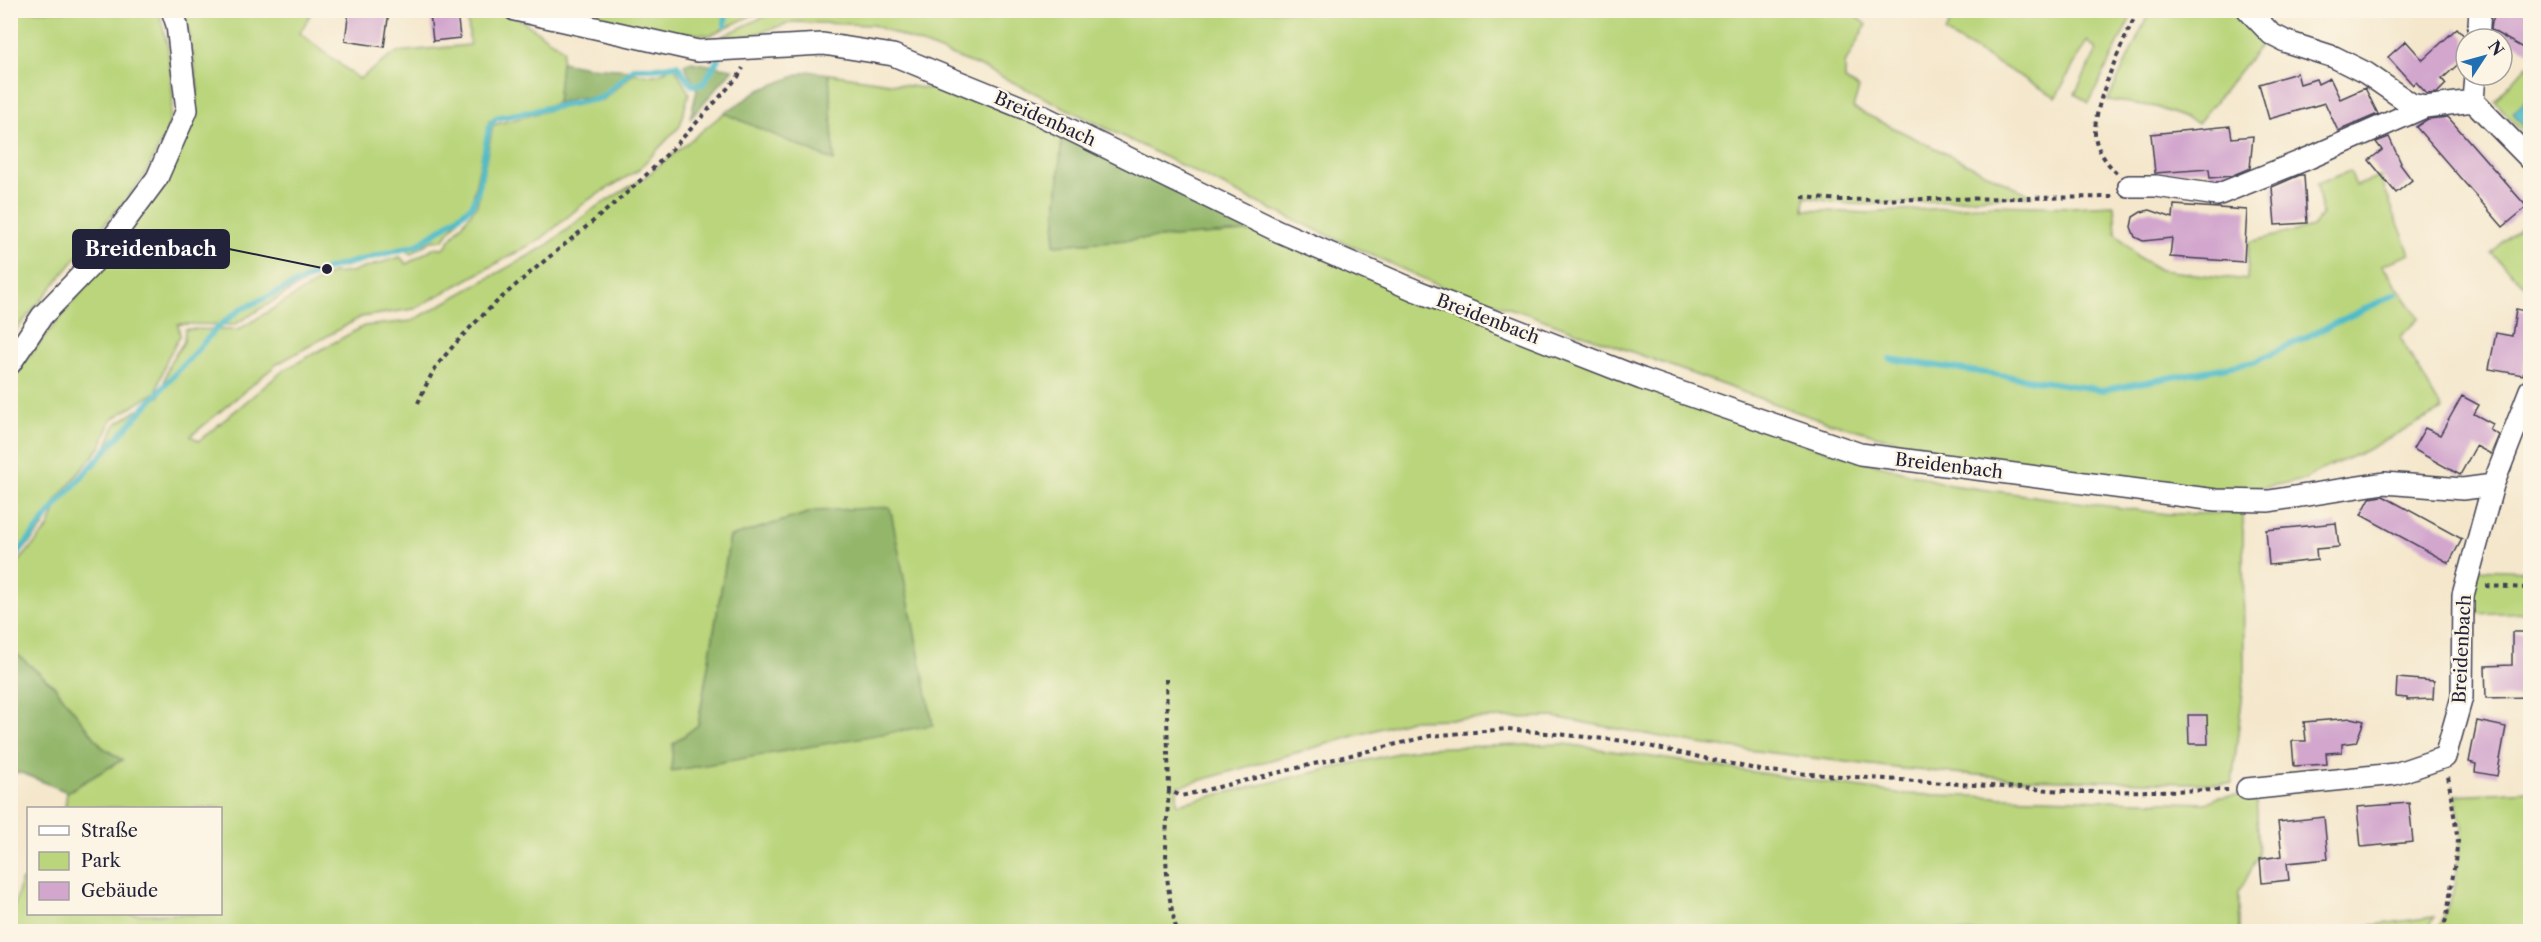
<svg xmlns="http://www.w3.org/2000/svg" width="2541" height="942" font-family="'Libre Caslon Text',serif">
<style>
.green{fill:#bad57b;stroke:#6e7c5b;stroke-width:1.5;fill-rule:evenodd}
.forest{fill:#93b66b;stroke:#5a6c53;stroke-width:1.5}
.water{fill:#4ebbc7;stroke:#386e81;stroke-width:1.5}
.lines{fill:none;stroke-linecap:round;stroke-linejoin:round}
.stream{stroke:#4ebbc7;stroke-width:6}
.building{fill:#d2a6cd}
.minor-casing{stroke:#424051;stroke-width:24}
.path{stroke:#424051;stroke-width:4;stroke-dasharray:4.5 4.5;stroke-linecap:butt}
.minor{stroke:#fff;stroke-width:21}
.labels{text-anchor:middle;stroke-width:5;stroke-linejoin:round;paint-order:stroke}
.street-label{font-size:18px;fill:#22223b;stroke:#fcf5e5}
.leader{fill:none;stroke:#22223b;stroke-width:2}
.callout-dot{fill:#22223b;stroke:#fcf5e5;stroke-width:2}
.callout{fill:#22223b;stroke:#22223b;stroke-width:2}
.callout-label{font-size:20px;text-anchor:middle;font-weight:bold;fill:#fff}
</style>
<rect width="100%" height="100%" fill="#fcf5e5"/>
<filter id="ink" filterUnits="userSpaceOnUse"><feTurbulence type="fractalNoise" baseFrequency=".0167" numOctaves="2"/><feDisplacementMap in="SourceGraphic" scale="12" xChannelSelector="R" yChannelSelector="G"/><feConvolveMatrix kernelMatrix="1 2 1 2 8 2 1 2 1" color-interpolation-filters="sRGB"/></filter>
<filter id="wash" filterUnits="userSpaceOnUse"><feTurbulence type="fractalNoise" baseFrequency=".008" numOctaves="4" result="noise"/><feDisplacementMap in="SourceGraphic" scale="24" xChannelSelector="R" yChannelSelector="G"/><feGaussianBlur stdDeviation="1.35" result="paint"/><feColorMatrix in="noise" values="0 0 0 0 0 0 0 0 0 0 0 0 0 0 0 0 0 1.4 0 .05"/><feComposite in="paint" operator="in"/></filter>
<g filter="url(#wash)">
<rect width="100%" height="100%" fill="#f4e7cc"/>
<path class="green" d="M 778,10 L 1855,11 L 1853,14 L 1866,25 L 1845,64 L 1845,80 L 1859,88 L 1853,108 L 2033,196 C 1974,195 1915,206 1856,204 C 1839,204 1821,200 1805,197 L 1804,210 L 1867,213 L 1994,205 L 2071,207 L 2114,205 L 2116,233 L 2138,257 L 2160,270 L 2247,280 L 2249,242 L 2312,227 L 2322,214 L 2317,184 L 2350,171 L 2356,186 L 2380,177 L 2410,254 L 2382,265 L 2419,318 L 2400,337 L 2442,410 L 2365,451 L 2314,473 L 2305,480 L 2246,490 L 2156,487 L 1953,457 L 1811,417 L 1525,313 L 1442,287 L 1268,208 L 984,68 L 873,25 L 793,22 L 748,36 L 721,37 Z
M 11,11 L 159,11 L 168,48 L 173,98 L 168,129 L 143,178 L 11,336 Z
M 183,11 L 312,11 L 300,33 L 359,79 L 397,52 L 470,45 L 467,11 L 496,11 L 515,16 L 563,49 L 557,103 L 489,121 L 472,202 L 443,240 L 431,241 L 411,254 L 405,249 L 367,257 L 343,268 L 331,266 L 234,325 L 178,324 L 180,336 L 167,359 L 156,392 L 112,419 L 101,446 L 56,501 L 44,526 L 11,565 L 11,379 L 115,249 L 155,194 L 190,130 L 198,89 L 191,40 Z
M 580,11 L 761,11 L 710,35 L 663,31 L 584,18 Z
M 2096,11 L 2104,16 L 2107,11 L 2134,11 L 2089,103 L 2075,94 L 2097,50 L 2087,41 L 2056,97 L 1945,33 L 1951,20 L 1934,11 Z
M 2150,11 L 2242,11 L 2267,37 L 2198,123 L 2156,107 L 2108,100 Z
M 673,64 L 689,93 L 680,126 L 637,171 L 588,200 L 541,239 L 414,309 L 361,317 L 277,364 L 191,436 L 199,441 L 284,370 L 364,326 L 412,321 L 546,246 L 593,209 L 644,178 L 724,113 L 834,160 L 829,74 L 969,95 L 1062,136 L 1054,245 L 1260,231 L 1802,443 L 1950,485 L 2167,514 L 2243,513 L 2244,682 L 2232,784 L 2027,779 L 1904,769 L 1699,744 L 1554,717 L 1410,720 L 1177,787 L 1177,804 L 1420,748 L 1565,744 L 1902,794 L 2206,803 L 2218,797 L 2256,794 L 2259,855 L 2239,892 L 2239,932 L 11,931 L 11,917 L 22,880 L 28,882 L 28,914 L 220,914 L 220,808 L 65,808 L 67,792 L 122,760 L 102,747 L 55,687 L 11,649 L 10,572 L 48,528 L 58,503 L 106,447 L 116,424 L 160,396 L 170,362 L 184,342 L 185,329 L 238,330 L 332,273 C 350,276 380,262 400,257 L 407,264 L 433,248 L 444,248 L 477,205 L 493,125 L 550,110 L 603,100 L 634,73 C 652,76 660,78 673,64 ZM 815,511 L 932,725 L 899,730 L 674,744 L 698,725 L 730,537 Z
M 2527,65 L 2530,70 L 2530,141 L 2495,101 Z
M 2530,217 L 2530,291 L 2491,253 Z
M 2473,569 L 2530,571 L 2530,612 L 2469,614 Z
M 2530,791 L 2530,931 L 2438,931 L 2455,887 L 2462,826 L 2454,795 Z
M 2434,917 L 2428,931 L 2336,930 Z"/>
<path class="forest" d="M 561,62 L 587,67 L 630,70 L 601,97 L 576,98 L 557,103 Z
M 691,62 L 733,69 L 690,119 L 697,90 L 684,64 Z
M 808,71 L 829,74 L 834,161 L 724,113 L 760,90 Z
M 1062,136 L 1260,231 L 1054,245 Z
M 890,507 L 933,725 L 671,771 L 673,744 L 698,725 L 730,537 L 815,511 Z
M 11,649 L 55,687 L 102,747 L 122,760 L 67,792 L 22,773 L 11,772 Z"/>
<path class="water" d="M 2530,97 L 2530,135 L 2513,113 Z"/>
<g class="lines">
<path class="stream" d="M 725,25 L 726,10
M 1890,359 L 2103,390 L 2254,362 L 2396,294
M 10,563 L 58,503 L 216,329 L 239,310 L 327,269 L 417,245 L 444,227 L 472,206 L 478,191 L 489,127 L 496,118 L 601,98 L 635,68 L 657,68 L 677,65 L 692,85 L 703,84 L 718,59"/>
</g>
<g id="blocks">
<path class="building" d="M 349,10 L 389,12 L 384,47 L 345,41 Z
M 2498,10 L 2530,10 L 2530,52 L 2491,30 L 2492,21 Z
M 457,11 L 460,38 L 433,41 L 430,14 Z
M 2457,28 L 2465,37 L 2466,57 L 2442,79 L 2446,84 L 2437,93 L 2427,94 L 2416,82 L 2413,85 L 2388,57 L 2406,41 L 2423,60 Z
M 2297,73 L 2300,84 L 2316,79 L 2318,84 L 2330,78 L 2340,99 L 2365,88 L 2378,114 L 2338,131 L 2325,103 L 2269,119 L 2259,84 Z
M 2448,117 L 2527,207 L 2503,227 L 2416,127 L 2428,119 Z
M 2230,126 L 2232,138 L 2253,136 L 2250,168 L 2231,176 L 2210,178 L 2209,169 L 2155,173 L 2151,134 Z
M 2389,137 L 2401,163 L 2400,164 L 2412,180 L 2396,193 L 2369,160 L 2382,150 L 2376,142 Z
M 2300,175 L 2304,175 L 2307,223 L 2275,225 L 2272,187 Z
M 2174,205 L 2247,210 L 2244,262 L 2170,257 L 2172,238 L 2143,241 L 2135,237 L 2131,227 L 2133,217 L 2141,212 L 2150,210 L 2173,218 Z
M 2516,309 L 2530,312 L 2530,333 L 2523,375 L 2489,369 L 2496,333 L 2512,336 Z
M 2462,396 L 2479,405 L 2474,414 L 2493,424 L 2490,430 L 2499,435 L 2491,454 L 2476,446 L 2460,475 L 2413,449 L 2425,428 L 2440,435 Z
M 2383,496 L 2462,539 L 2449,563 L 2361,515 L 2370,498 Z
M 2336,523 L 2339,547 L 2316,549 L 2317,560 L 2269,565 L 2266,530 Z
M 2512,632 L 2530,632 L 2530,697 L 2486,698 L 2485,666 L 2512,665 Z
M 2397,678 L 2434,681 L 2433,699 L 2407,700 L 2407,698 L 2396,697 Z
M 2188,715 L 2207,715 L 2208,744 L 2189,744 Z
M 2352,718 L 2364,721 L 2356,742 L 2342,744 L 2342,752 L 2326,753 L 2327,764 L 2294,766 L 2292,741 L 2306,741 L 2304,722 Z
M 2477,721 L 2506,727 L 2497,776 L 2475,772 L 2476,764 L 2469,762 Z
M 2409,803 L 2413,842 L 2361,847 L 2357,807 Z
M 2324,817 L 2328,859 L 2287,863 L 2289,880 L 2262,883 L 2260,859 L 2282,856 L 2278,822 Z"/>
</g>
</g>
<g filter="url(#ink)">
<use href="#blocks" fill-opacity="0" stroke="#424051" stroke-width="1.5"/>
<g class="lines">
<defs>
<path id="minor" d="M 515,10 L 698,51 L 823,44 L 893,55 L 1038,114 L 1278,231 L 1417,291 L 1642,379 L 1860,454 L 2216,500 L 2269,501 L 2384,483 L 2463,489 L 2493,485
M 2248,10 L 2271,34 L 2287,42 L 2334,57 L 2366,73 L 2411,104 L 2425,107 L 2473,101
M 2478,39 L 2480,10
M 2475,75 L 2473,101 L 2530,159
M 2129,186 L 2156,186 L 2217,195 L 2309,158 L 2425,107
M 10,364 L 42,316 L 97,259 L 157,178 L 187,110 L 177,25 L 172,10
M 2247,789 L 2395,774 L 2445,757 L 2462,697 L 2463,595 L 2493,485 L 2530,390"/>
</defs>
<use href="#minor" class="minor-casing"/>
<path class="path" d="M 2117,173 C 2107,164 2095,148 2095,133 C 2095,98 2123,43 2138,10
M 1802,197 L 1842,200 L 2113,197
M 418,403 C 424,390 430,375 439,363 C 493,295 567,246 631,189 C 669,155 703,115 738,77 L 743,68
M 2486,586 L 2530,588
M 1166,679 L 1169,790 L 1181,796 L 1430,736 L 1507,729 L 1625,741 L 1765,771 L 2080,792 L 2229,790
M 1169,790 C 1165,843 1163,879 1177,932
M 2442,932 L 2447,916 L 2458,841 L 2448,776"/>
<use href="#minor" class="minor"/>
</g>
</g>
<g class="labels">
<g class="street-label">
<text transform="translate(1045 119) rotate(24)" y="6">Breidenbach</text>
<text transform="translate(1488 319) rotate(21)" y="6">Breidenbach</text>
<text transform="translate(1949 466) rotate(7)" y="6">Breidenbach</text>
<text transform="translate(2462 649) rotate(-87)" y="6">Breidenbach</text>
</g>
</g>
<path class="leader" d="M327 269L229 249"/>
<circle class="callout-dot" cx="327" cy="269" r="6"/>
<rect class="callout" x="73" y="230" width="156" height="38" rx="6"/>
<g class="callout-label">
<text x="151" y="256">Breidenbach</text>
</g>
<rect width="2541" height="942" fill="none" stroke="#fcf5e5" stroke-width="36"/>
<rect x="27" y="807" width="195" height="108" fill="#fcf5e5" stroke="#a5a1a1" stroke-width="1.5"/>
<rect x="39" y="826" width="30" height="9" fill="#ffffff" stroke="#a5a1a1" stroke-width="1.5"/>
<text x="81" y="837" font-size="18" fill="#22223b">Straße</text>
<rect x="39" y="852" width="30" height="18" fill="#bad57b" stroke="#a5a1a1" stroke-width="1.5"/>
<text x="81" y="867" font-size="18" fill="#22223b">Park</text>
<rect x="39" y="882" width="30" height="18" fill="#d2a6cd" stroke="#a5a1a1" stroke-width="1.5"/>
<text x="81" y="897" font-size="18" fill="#22223b">Gebäude</text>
<g transform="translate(2484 57) rotate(54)"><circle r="28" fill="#fcf5e5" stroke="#a5a1a1" stroke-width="1.5"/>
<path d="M0-4.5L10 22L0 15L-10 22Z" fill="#1f6fb2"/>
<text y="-9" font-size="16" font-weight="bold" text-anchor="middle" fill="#22223b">N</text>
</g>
</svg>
